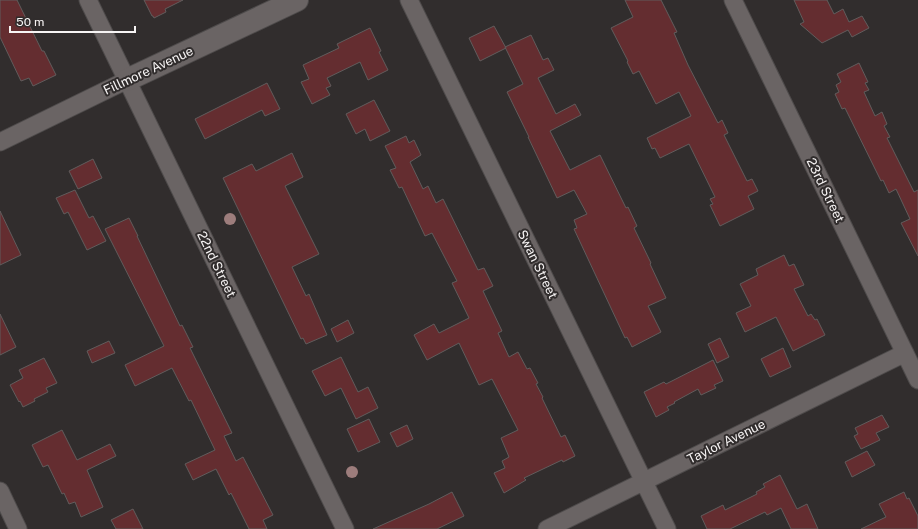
<svg xmlns="http://www.w3.org/2000/svg" width="918" height="529" font-family="'Public Sans',sans-serif">
<style>
.building{fill:#642d30;stroke:#615c5c}
.lines{fill:none;stroke-linecap:round;stroke-linejoin:round}
.street-casing{stroke:#4e4b4b;stroke-width:19}
.secondary-casing{stroke:#4e4b4b;stroke-width:24}
.street{stroke:#6a6464;stroke-width:17}
.secondary{stroke:#6a6464;stroke-width:22}
.tree{fill:#9d7d7c}
.labels{text-anchor:middle;stroke-width:4;stroke-linejoin:round;paint-order:stroke}
.street-label{font-size:13px;fill:#f7f4f4;stroke:#312d2d}
</style>
<rect width="100%" height="100%" fill="#312d2d"/>
<path class="building" d="M 0,0 L 17,0 L 42,51 L 44,51 L 56,75 L 33,86 L 29,78 L 21,81 L 0,37 Z
M 144,0 L 183,0 L 165,9 L 166,12 L 154,18 L 153,16 L 152,16 Z
M 625,0 L 661,0 L 677,32 L 674,33 L 688,65 L 718,123 L 722,120 L 728,133 L 724,135 L 747,181 L 752,179 L 758,191 L 748,196 L 754,209 L 720,226 L 710,205 L 713,204 L 710,199 L 715,197 L 689,144 L 660,158 L 655,148 L 652,149 L 647,138 L 691,116 L 679,92 L 656,104 L 639,71 L 633,74 L 627,62 L 628,61 L 611,28 L 633,17 Z
M 794,0 L 827,0 L 834,14 L 843,9 L 849,22 L 862,16 L 869,28 L 852,37 L 848,30 L 822,43 L 800,24 L 804,22 Z
M 494,26 L 506,48 L 480,61 L 469,38 Z
M 370,28 L 381,51 L 379,52 L 388,70 L 368,80 L 360,62 L 327,78 L 331,86 L 326,88 L 330,95 L 312,104 L 301,82 L 309,79 L 303,65 L 339,48 L 337,44 Z
M 531,35 L 543,60 L 548,58 L 554,70 L 538,78 L 556,114 L 575,104 L 581,115 L 550,131 L 570,170 L 600,155 L 626,208 L 628,207 L 637,226 L 634,228 L 651,263 L 650,264 L 666,298 L 648,306 L 661,332 L 632,347 L 627,337 L 625,338 L 574,229 L 577,228 L 574,220 L 587,214 L 574,190 L 557,198 L 528,137 L 529,137 L 507,92 L 523,84 L 505,47 Z
M 859,63 L 868,82 L 865,83 L 869,90 L 864,92 L 875,116 L 882,112 L 887,124 L 884,126 L 890,137 L 887,138 L 914,192 L 918,190 L 918,256 L 901,223 L 910,219 L 896,189 L 889,193 L 883,180 L 881,181 L 845,108 L 842,109 L 835,94 L 839,92 L 836,85 L 841,82 L 837,74 Z
M 267,83 L 280,109 L 265,116 L 262,110 L 205,139 L 195,119 Z
M 374,100 L 390,131 L 370,141 L 365,129 L 356,134 L 346,114 Z
M 406,136 L 409,143 L 414,140 L 421,155 L 410,162 L 423,189 L 428,186 L 436,203 L 443,199 L 478,270 L 484,268 L 493,286 L 483,291 L 502,331 L 498,333 L 509,357 L 518,352 L 527,369 L 530,368 L 538,383 L 536,384 L 543,397 L 542,398 L 561,437 L 565,435 L 575,456 L 563,462 L 562,460 L 524,478 L 526,480 L 504,493 L 494,473 L 505,468 L 502,461 L 509,457 L 501,438 L 518,430 L 492,379 L 479,385 L 459,343 L 427,360 L 414,335 L 434,324 L 439,333 L 469,318 L 452,283 L 457,281 L 432,233 L 425,236 L 402,187 L 399,188 L 390,170 L 396,168 L 385,146 Z
M 292,153 L 303,177 L 285,186 L 319,254 L 292,267 L 306,296 L 309,294 L 327,335 L 306,344 L 303,338 L 301,339 L 223,178 L 252,164 L 256,171 Z
M 93,159 L 102,178 L 78,189 L 69,171 Z
M 75,190 L 89,218 L 93,216 L 106,241 L 87,250 L 68,212 L 64,214 L 56,198 Z
M 0,211 L 21,255 L 0,265 Z
M 129,218 L 138,236 L 137,236 L 180,326 L 182,325 L 193,347 L 190,348 L 232,433 L 224,436 L 236,461 L 243,457 L 273,515 L 263,520 L 267,529 L 249,529 L 231,493 L 229,495 L 216,469 L 193,480 L 185,464 L 215,450 L 191,400 L 189,401 L 172,368 L 135,386 L 125,365 L 164,346 L 105,229 Z
M 784,255 L 789,266 L 794,264 L 804,285 L 794,289 L 808,316 L 811,314 L 815,320 L 817,319 L 825,335 L 793,351 L 776,317 L 745,332 L 736,313 L 751,306 L 740,284 L 758,275 L 756,269 Z
M 0,314 L 16,347 L 0,355 Z
M 348,320 L 354,333 L 337,342 L 331,329 Z
M 720,338 L 729,357 L 717,363 L 708,344 Z
M 109,341 L 115,353 L 92,363 L 87,351 Z
M 783,348 L 791,367 L 770,377 L 761,359 Z
M 341,357 L 358,392 L 368,387 L 378,408 L 356,419 L 341,388 L 325,396 L 312,371 Z
M 44,358 L 57,383 L 46,388 L 48,392 L 34,399 L 35,401 L 23,407 L 20,401 L 19,402 L 10,385 L 23,378 L 19,370 Z
M 713,360 L 723,381 L 714,385 L 716,388 L 701,395 L 698,389 L 674,402 L 675,403 L 667,407 L 669,410 L 656,417 L 644,392 L 664,382 L 666,384 Z
M 882,415 L 889,427 L 876,433 L 880,440 L 861,449 L 854,436 L 858,434 L 855,428 Z
M 369,419 L 380,442 L 358,452 L 347,429 Z
M 407,425 L 413,439 L 397,447 L 390,433 Z
M 62,430 L 77,460 L 110,444 L 116,456 L 87,470 L 103,507 L 81,517 L 75,502 L 69,504 L 64,493 L 62,494 L 48,465 L 43,467 L 32,445 Z
M 867,451 L 875,465 L 852,477 L 845,462 Z
M 780,475 L 797,509 L 807,504 L 818,529 L 791,529 L 781,508 L 767,515 L 765,512 L 730,529 L 707,529 L 701,516 L 723,505 L 725,510 L 757,494 L 756,492 L 765,487 L 763,484 Z
M 452,492 L 464,516 L 437,529 L 373,529 L 429,504 Z
M 904,492 L 907,499 L 909,498 L 918,516 L 918,529 L 861,529 L 886,517 L 879,504 Z
M 133,509 L 143,529 L 116,529 L 111,520 Z"/>
<g class="lines">
<defs>
<path id="street" d="M 88,0 L 345,529
M 409,0 L 667,529
M 733,0 L 918,380
M 0,142 L 127,80
M 0,491 L 18,529
M 547,529 L 905,353"/>
<path id="secondary" d="M 127,80 L 297,0"/>
</defs>
<use href="#street" class="street-casing"/>
<use href="#secondary" class="secondary-casing"/>
<use href="#street" class="street"/>
<use href="#secondary" class="secondary"/>
</g>
<g class="tree">
<circle cx="230" cy="219" r="6"/>
<circle cx="352" cy="472" r="6"/>
</g>
<g class="labels">
<g class="street-label">
<text transform="translate(148 70) rotate(-25)" y="5">Fillmore Avenue</text>
<text transform="translate(826 190) rotate(64)" y="5">23rd Street</text>
<text transform="translate(217 264) rotate(64)" y="5">22nd Street</text>
<text transform="translate(538 264) rotate(64)" y="5">Swan Street</text>
<text transform="translate(726 441) rotate(-26)" y="5">Taylor Avenue</text>
</g>
</g>
<path d="M10 26v6h125v-6" fill="none" stroke="#f7f4f4" stroke-width="2"/>
<text x="16" y="26" font-size="12" fill="#f7f4f4" stroke="#312d2d" stroke-width="3" paint-order="stroke">50 m</text>
</svg>
